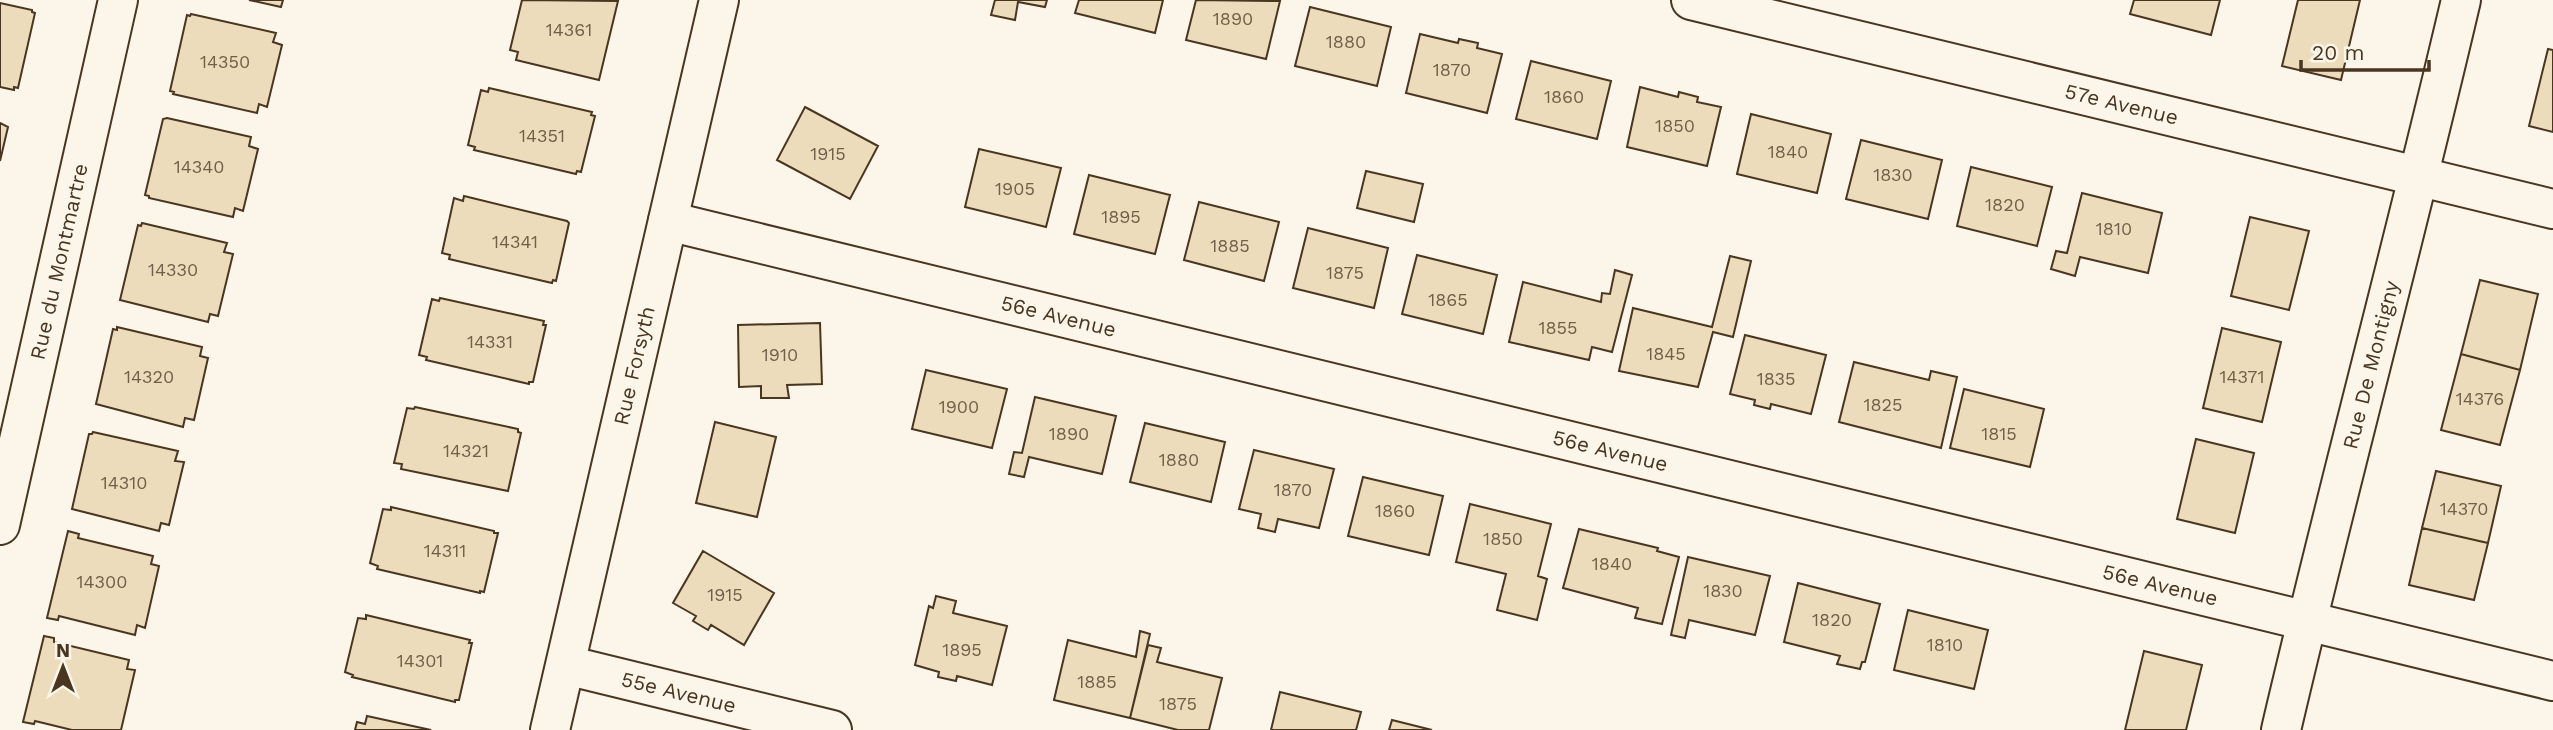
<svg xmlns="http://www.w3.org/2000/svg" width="2553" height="730" font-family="'Work Sans',sans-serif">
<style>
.building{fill:#ecdcbc;stroke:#4a3520;stroke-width:2}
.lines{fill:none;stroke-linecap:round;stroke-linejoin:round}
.minor-casing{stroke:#4a3520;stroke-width:42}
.minor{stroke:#fbf6e9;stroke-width:38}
.labels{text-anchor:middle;stroke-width:5;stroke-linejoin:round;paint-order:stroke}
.number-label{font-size:18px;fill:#725f47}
.street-label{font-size:21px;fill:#4a3520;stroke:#fbf6e9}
</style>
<rect width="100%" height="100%" fill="#fbf6e9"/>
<path class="building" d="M 249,0 L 283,0 L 281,7 Z
M 522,0 L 618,1 L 599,80 L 516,60 L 518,52 L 510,50 Z
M 995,0 L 1047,0 L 1045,7 L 1018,2 L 1015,20 L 991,15 Z
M 1079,0 L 1163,0 L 1155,33 L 1075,13 Z
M 1196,0 L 1280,1 L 1266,59 L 1186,40 Z
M 2134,0 L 2220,0 L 2211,35 L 2130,14 Z
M 2298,0 L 2360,0 L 2341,80 L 2282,66 Z
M 0,3 L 32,10 L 32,12 L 35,13 L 18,88 L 14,87 L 14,90 L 0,87 Z
M 1310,7 L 1391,27 L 1377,86 L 1295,66 Z
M 191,14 L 276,33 L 273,42 L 282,45 L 267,107 L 259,104 L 257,113 L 173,94 L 174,92 L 170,91 L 187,15 L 190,16 Z
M 1420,34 L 1458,43 L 1459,39 L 1478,43 L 1477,48 L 1502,54 L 1487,113 L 1406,93 Z
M 2548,49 L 2553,50 L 2553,132 L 2529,126 Z
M 1531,61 L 1611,81 L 1597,139 L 1516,119 Z
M 1640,87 L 1678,97 L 1679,92 L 1698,97 L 1697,102 L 1721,107 L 1707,166 L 1627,147 Z
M 489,88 L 592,112 L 591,115 L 595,116 L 581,172 L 577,171 L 576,174 L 474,150 L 475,147 L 468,145 L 481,90 L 488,92 Z
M 805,107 L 878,146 L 850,199 L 777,160 Z
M 1751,114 L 1831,134 L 1817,193 L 1737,174 Z
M 167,118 L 251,137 L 249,146 L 258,149 L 243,211 L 235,208 L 233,217 L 149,198 L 149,196 L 145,195 L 163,119 Z
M 0,123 L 8,127 L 0,161 Z
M 1861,140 L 1942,160 L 1928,219 L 1846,199 Z
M 979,149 L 1061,168 L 1046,227 L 965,207 Z
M 1971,167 L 2052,187 L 2037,246 L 1957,226 Z
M 1366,171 L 1423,184 L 1414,222 L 1357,208 Z
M 1089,175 L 1170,195 L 1155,254 L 1074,234 Z
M 2082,193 L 2162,213 L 2148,273 L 2080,257 L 2075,276 L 2051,269 L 2056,251 L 2067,253 Z
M 464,196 L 567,221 L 569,223 L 556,281 L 553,280 L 552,283 L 449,259 L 450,255 L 442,253 L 454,198 L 463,201 Z
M 1199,202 L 1279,222 L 1264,281 L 1184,260 Z
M 2250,217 L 2309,231 L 2289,310 L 2231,296 Z
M 142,223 L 227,243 L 224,252 L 233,254 L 218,316 L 210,314 L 208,322 L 120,300 L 138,225 L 141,226 Z
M 1308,228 L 1388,248 L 1374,308 L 1293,288 Z
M 1417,255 L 1497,275 L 1483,334 L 1402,314 Z
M 1730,256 L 1751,261 L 1733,337 L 1713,332 L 1698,387 L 1619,371 L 1633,308 L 1712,327 Z
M 1615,270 L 1632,275 L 1612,352 L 1592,347 L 1589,360 L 1509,342 L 1523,282 L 1601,302 L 1602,293 L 1610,294 Z
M 2480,280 L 2538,294 L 2520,370 L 2461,354 Z
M 440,298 L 544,321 L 543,325 L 546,325 L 533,382 L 529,382 L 529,384 L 426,360 L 427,357 L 419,355 L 432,299 L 439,301 Z
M 820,323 L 822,384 L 787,385 L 789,398 L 761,398 L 761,386 L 739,387 L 738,325 Z
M 117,327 L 202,347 L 200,356 L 208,358 L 194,420 L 185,418 L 183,427 L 96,404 L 113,329 L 117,330 Z
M 2222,328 L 2281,342 L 2262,422 L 2203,408 Z
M 1745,335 L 1826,355 L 1811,414 L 1771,404 L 1770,409 L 1754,405 L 1755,400 L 1730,394 Z
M 2461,354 L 2520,370 L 2500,445 L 2441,430 Z
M 1854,362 L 1929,380 L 1931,371 L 1957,377 L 1941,448 L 1839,422 Z
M 926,370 L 1007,389 L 992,448 L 912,429 Z
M 1964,389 L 2044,409 L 2030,467 L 1950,448 Z
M 1035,397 L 1116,416 L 1102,474 L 1029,457 L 1024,477 L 1009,474 L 1014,452 L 1022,453 Z
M 415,407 L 518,429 L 518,432 L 521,433 L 508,491 L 401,469 L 402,464 L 394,463 L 407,408 L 414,409 Z
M 715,422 L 776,437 L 757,517 L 696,503 Z
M 1145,423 L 1225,442 L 1211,502 L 1130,482 Z
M 93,432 L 178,451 L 175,461 L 184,462 L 169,525 L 161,523 L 159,531 L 72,509 L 89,434 L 92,434 Z
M 2196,439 L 2254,453 L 2235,533 L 2177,519 Z
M 1254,450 L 1334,469 L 1319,528 L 1278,519 L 1275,532 L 1258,528 L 1261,514 L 1239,509 Z
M 2436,471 L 2501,486 L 2488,543 L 2422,528 Z
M 1363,477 L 1443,496 L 1429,555 L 1348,536 Z
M 1470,504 L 1551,524 L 1538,576 L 1547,579 L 1537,620 L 1497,610 L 1506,574 L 1456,562 Z
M 391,507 L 494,531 L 494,533 L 498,533 L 484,592 L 480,591 L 480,593 L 377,569 L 378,566 L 370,563 L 383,509 L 391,510 Z
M 2422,528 L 2488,543 L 2474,600 L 2409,585 Z
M 1579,529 L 1658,548 L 1657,551 L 1679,557 L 1662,624 L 1635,618 L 1638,608 L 1563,588 Z
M 68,531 L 79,534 L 78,538 L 153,556 L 151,564 L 159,566 L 145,628 L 137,625 L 135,635 L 59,616 L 58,620 L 47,618 Z
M 703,551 L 774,593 L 744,645 L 711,625 L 708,630 L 693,621 L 696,616 L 673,603 Z
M 1688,557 L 1770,576 L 1755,635 L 1689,620 L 1685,638 L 1671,635 Z
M 1798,583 L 1880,604 L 1865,662 L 1862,662 L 1860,669 L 1837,664 L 1840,656 L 1784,642 Z
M 936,596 L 956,601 L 953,613 L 1007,626 L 992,685 L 957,676 L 956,681 L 938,677 L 939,672 L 915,665 L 929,606 L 933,608 Z
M 1908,610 L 1988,630 L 1974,689 L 1894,670 Z
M 366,615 L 470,640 L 469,643 L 472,643 L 459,700 L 455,700 L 455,702 L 352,677 L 353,675 L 345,672 L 358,618 L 366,619 Z
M 1140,631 L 1150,634 L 1130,718 L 1054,700 L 1068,640 L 1136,657 Z
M 44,636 L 54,638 L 54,642 L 129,660 L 127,669 L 135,670 L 121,730 L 72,730 L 35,721 L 34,724 L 23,722 Z
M 1148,645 L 1161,648 L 1157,662 L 1222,678 L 1209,730 L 1178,730 L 1130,718 Z
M 2144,651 L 2202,665 L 2186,730 L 2125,730 Z
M 1280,692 L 1361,712 L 1356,730 L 1271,730 Z
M 367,716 L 431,730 L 355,730 L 357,722 L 365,724 Z
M 1392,720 L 1432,730 L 1389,730 Z"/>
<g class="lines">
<defs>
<g id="minor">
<path id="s1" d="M 1691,0 L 2553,209"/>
<path id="s2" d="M 668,221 L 2553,681"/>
<path id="s3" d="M 0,525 L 118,0"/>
<path id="s4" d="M 566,665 L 832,730"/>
<path id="s5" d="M 550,730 L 719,0"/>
<path id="s6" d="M 2281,730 C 2338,486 2404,244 2461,0"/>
</g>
</defs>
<use href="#minor" class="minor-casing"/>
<use href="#minor" class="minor"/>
</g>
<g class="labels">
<g class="number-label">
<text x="1233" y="25">1890</text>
<text x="569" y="36">14361</text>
<text x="1346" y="48">1880</text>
<text x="225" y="68">14350</text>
<text x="1452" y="76">1870</text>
<text x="1564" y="103">1860</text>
<text x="1675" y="132">1850</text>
<text x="542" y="142">14351</text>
<text x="1788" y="158">1840</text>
<text x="828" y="160">1915</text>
<text x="199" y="173">14340</text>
<text x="1893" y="181">1830</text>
<text x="1015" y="195">1905</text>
<text x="2005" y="211">1820</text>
<text x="1121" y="223">1895</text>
<text x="2114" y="235">1810</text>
<text x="515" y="248">14341</text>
<text x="1230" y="252">1885</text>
<text x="173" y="276">14330</text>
<text x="1345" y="279">1875</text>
<text x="1448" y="306">1865</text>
<text x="1558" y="334">1855</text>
<text x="490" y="348">14331</text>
<text x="1666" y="360">1845</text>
<text x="780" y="361">1910</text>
<text x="149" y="383">14320</text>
<text x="2242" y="383">14371</text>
<text x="1776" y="385">1835</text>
<text x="2480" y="405">14376</text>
<text x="1883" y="411">1825</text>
<text x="959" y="413">1900</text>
<text x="1069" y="440">1890</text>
<text x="1999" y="440">1815</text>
<text x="466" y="457">14321</text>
<text x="1179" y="466">1880</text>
<text x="124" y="489">14310</text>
<text x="1293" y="496">1870</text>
<text x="2464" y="515">14370</text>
<text x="1395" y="517">1860</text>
<text x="1503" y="545">1850</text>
<text x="445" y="557">14311</text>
<text x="1612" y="570">1840</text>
<text x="102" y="588">14300</text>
<text x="1723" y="597">1830</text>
<text x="725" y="601">1915</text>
<text x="1832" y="626">1820</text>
<text x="1945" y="651">1810</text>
<text x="962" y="656">1895</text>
<text x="420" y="667">14301</text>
<text x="1097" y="688">1885</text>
<text x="1178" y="710">1875</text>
</g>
<g class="street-label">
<text dy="7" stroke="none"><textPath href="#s1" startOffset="443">57e Avenue</textPath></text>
<text dy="7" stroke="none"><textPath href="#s3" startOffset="270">Rue du Montmartre</textPath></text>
<text dy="7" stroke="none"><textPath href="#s2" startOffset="402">56e Avenue</textPath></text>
<text dy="7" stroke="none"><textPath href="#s5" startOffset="374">Rue Forsyth</textPath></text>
<text dy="7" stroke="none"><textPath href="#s6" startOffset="376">Rue De Montigny</textPath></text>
<text dy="7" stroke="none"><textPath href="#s2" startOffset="970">56e Avenue</textPath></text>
<text dy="7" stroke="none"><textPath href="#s2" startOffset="1536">56e Avenue</textPath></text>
<text dy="7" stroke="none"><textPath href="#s4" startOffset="116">55e Avenue</textPath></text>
</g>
</g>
<g transform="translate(63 667)" stroke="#fbf6e9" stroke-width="5" paint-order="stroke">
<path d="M0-5L12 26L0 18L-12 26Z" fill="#4a3520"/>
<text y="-10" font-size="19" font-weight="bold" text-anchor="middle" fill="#4a3520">N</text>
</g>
<path d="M2301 60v10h128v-10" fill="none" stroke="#4a3520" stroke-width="3.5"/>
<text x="2312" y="60" font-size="21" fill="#4a3520" stroke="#fbf6e9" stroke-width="5" paint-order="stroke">20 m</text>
</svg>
